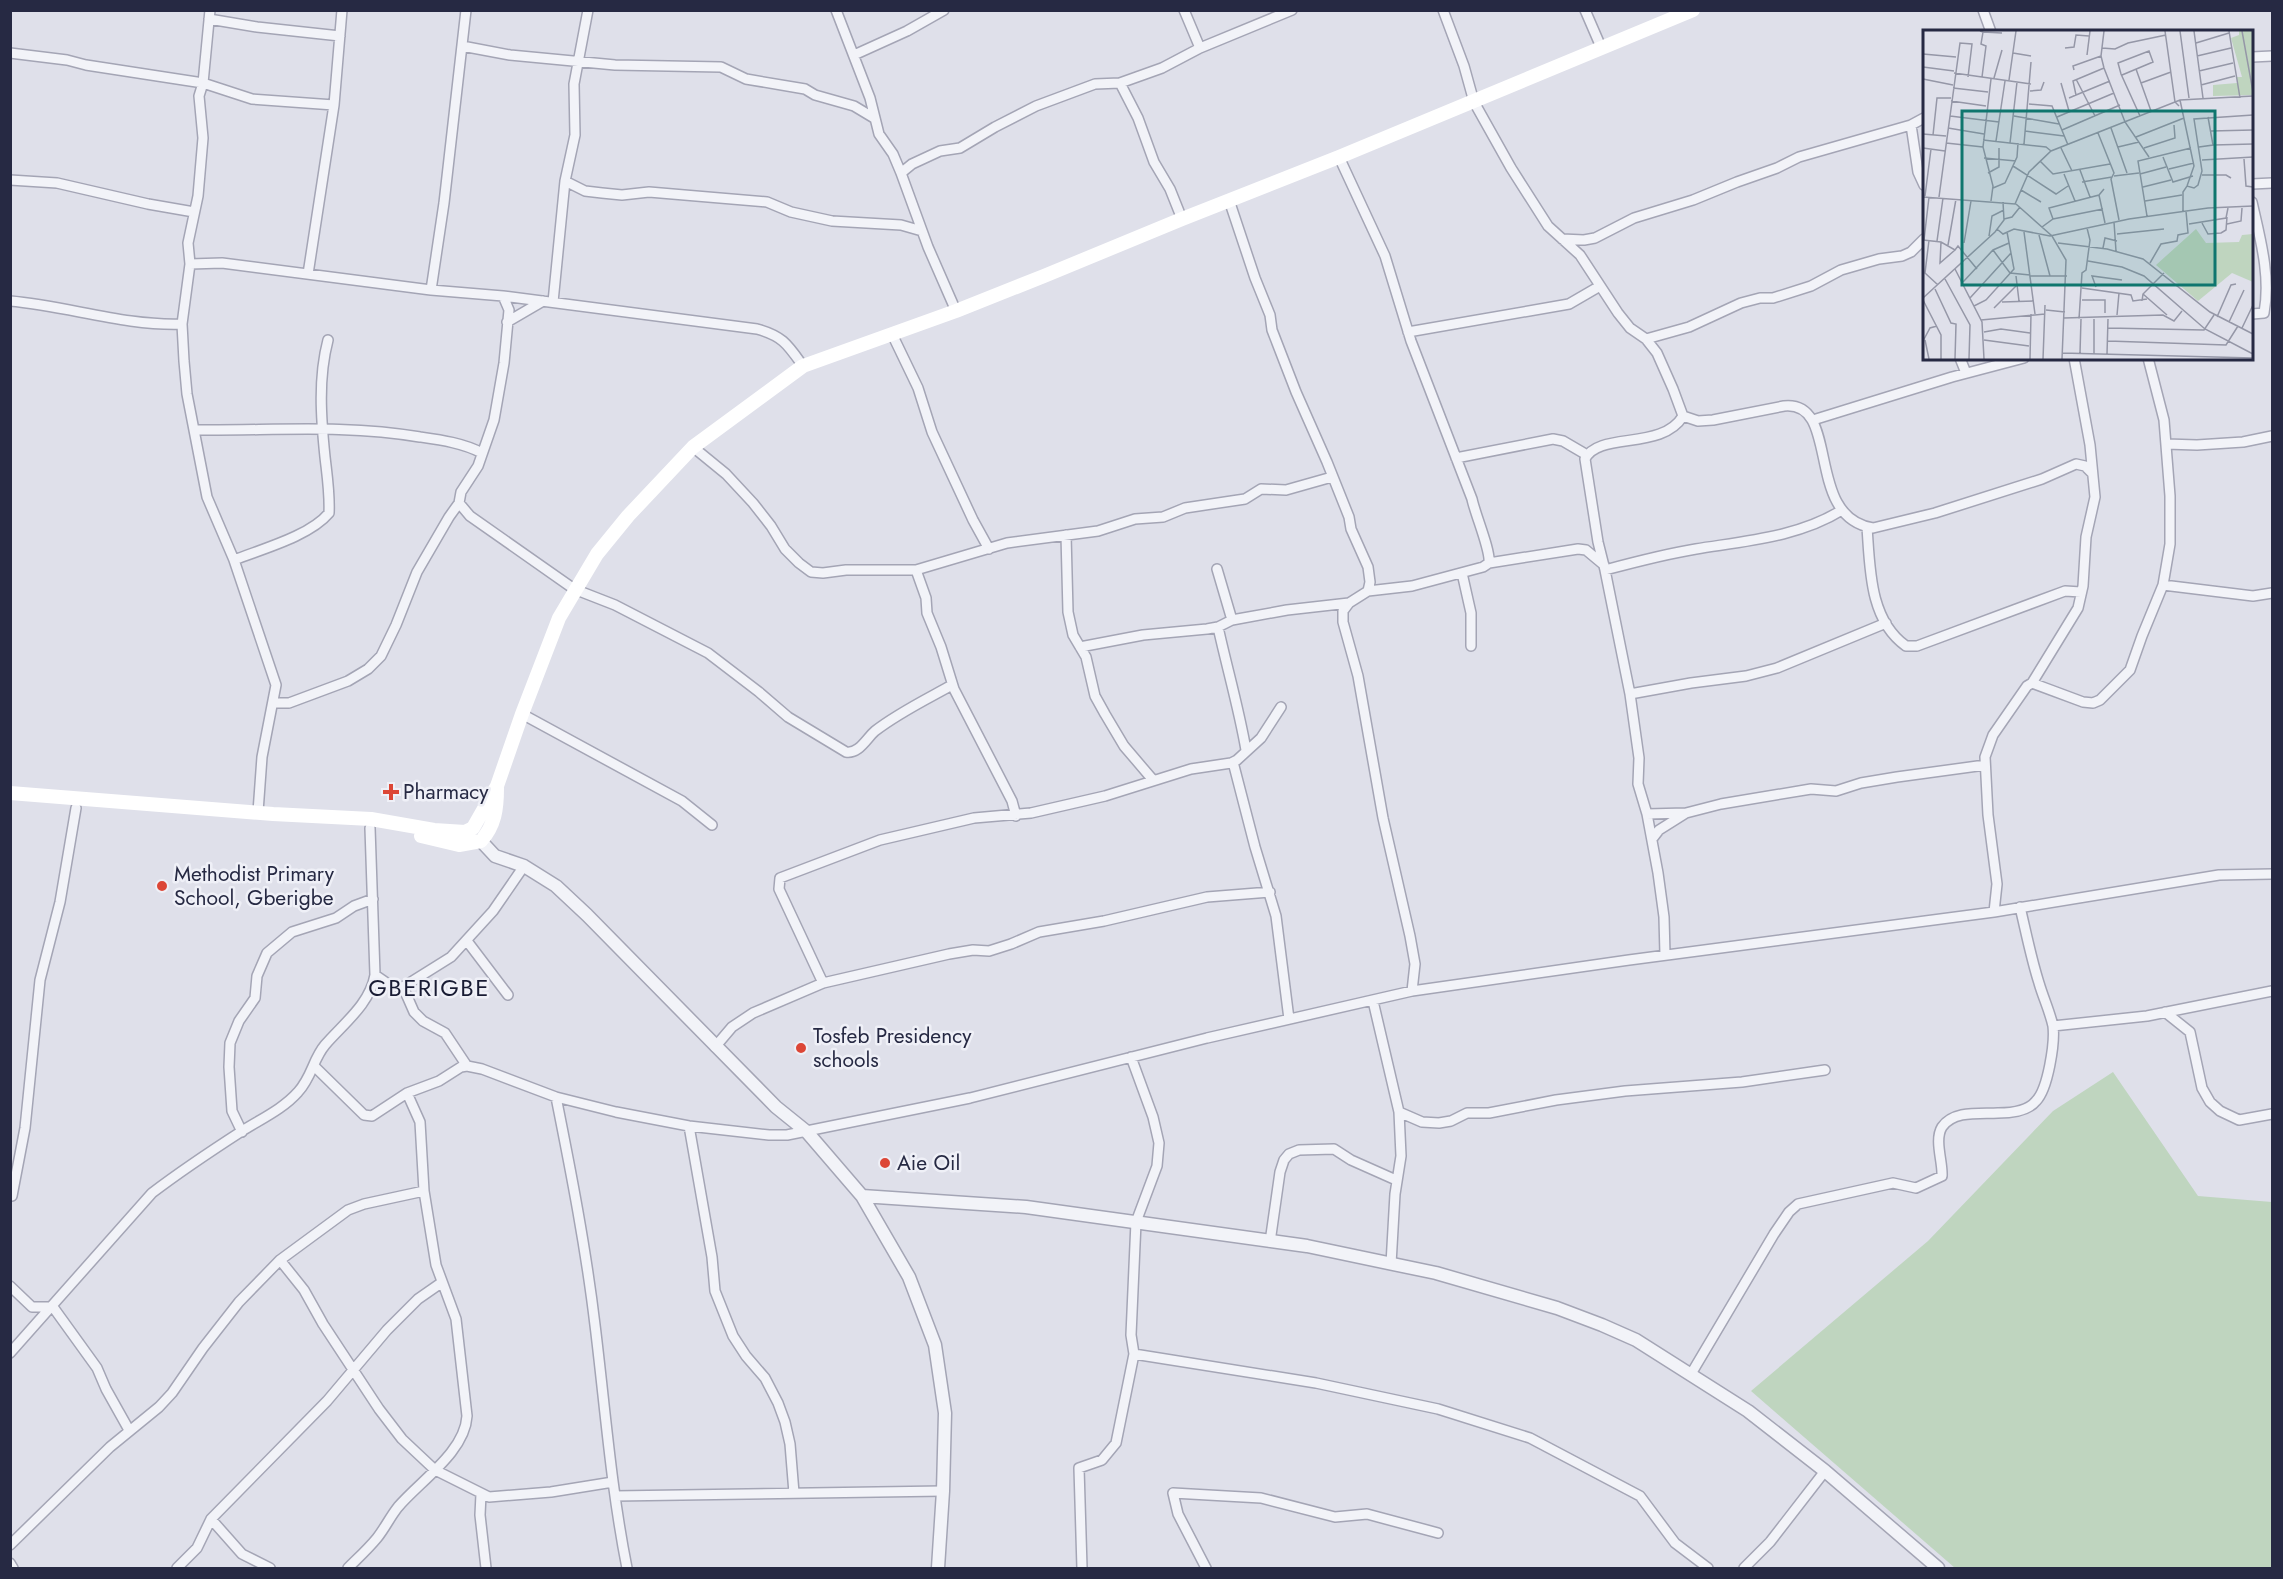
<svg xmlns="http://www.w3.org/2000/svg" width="2283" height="1579" font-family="Jost,sans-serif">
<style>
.green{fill:#bfd5bf}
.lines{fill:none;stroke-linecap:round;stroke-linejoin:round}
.minor-casing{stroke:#a4a5b5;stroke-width:12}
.tertiary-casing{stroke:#a4a5b5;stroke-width:15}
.minor{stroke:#f2f3f8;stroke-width:9}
.tertiary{stroke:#f2f3f8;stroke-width:12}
.secondary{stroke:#fff;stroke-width:14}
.poi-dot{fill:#dc4636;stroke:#eff0f7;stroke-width:2}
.labels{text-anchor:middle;stroke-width:5;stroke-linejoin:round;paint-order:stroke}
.poi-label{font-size:21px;fill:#262943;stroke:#eff0f7;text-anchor:start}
.quarter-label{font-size:24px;letter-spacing:1.5px;fill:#181b33;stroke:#eff0f7}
.inset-road{fill:none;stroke:#9597a7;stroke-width:1.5}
.view{fill:#0f766e;fill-opacity:0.15;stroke:#0f766e;stroke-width:3}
.inset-edge{fill:none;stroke:#262943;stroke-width:3}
</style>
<rect width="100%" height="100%" fill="#dfe0ea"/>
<path class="green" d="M 2113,1072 L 2198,1196 L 2272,1202 L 2272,1568 L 1955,1568 L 1751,1391 L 1928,1241 L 2053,1111 Z"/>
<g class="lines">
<defs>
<path id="minor" d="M 210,10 L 203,83 L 199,96 L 203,138 L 198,196 L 188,243 L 190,264 L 182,324 L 184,361 L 187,394 L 207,497 L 234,560 L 276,685 L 262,757 L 258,812
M 836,10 L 870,98 L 879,134 L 893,154 L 901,173 L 928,247 L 956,311
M 1184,10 L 1200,48
M 1443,10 L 1464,66 L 1474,102 L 1511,168 L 1548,226 L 1580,255 L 1618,313 L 1630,328 L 1646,339 L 1657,353 L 1673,389 L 1683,416 L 1698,421 L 1713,420 L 1784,406 C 1842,400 1803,517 1873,528 L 1935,513 L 2042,479 L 2076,464 L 2085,466 L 2092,473
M 1585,10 L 1601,47
M 1983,10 L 1991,32
M 209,19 L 257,27 L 340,36
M 462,46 L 510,55 L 615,65 L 721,67 L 746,79 L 805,89 L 815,95 L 854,106 L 874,118
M 10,53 L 67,60 L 86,65 L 203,83 L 252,99 L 334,105
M 854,55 L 907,31 L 944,10
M 2252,57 L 2272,56
M 1120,83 L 1138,118 L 1154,162 L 1170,189 L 1182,219
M 1911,125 L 1918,172 L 1924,185
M 1339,157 L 1385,256 L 1411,341 L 1472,499 C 1475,514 1491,551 1489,563
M 901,173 L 912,164 L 940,151 L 960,148 L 995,127 L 1036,106 L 1095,84 L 1120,83 L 1162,68 L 1200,48 L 1292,10
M 10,180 L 57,183 L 148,204 L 194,212
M 565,181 L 585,191 L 602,193 L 622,195 L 649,192 L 767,202 L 791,212 L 832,221 L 901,225 L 922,231
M 2252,184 L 2272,183
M 1229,200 L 1255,278 L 1270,315 L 1272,330 L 1296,392 L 1327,462 L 1349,517 L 1351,529 L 1368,567 L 1370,582 L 1368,591 L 1349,603 L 1343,611 L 1343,622 L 1358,676 L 1383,818 L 1410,936 L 1415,964 L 1412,991
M 2252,202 C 2260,238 2271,276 2264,313 L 2252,314
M 1562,239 L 1584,240 L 1595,238 L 1634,218 L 1693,200 L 1737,182 L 1777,168 L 1799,157 L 1911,125 L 1924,118
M 190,264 L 222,263 L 431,290 L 503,296 L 757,329 C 783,336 788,345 803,366
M 308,274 L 334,105 L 342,10
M 431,290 L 444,203 L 466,10
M 10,301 C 68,306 124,326 182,324
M 553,302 L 565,181 L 575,135 L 574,84 L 588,10
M 507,322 L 543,301
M 1408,332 L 1569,304 L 1600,286
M 892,334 L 918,388 L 932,432 L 973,520 L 989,549
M 1646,339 L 1689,327 L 1741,303 L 1760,298 L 1773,298 L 1811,286 L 1841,270 L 1879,259 L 1902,256 L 1911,252 L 1924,239
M 1960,358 L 1966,373
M 1813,420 L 1952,377 L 2024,358
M 194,430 C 271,431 343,424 420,437 C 441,440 463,443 482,453
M 2166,444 L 2197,445 L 2243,442 L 2272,436
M 693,447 L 726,474 L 753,503 L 771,526 L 785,549 L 799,563 L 811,572 L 823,573 L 846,570 L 916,570 L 1007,543 L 1098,531 L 1135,519 L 1163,517 L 1185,508 L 1245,499 L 1261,489 L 1286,490 L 1332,477
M 1456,458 L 1553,439 L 1563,441 L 1587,455
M 459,503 L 470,516 L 574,589 L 615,605 L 708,653 L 759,692 L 788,717 L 846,752 C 859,754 866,739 875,731 C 898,713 927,699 952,685
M 1867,527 C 1870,567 1869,620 1906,646 L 1917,646 L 2065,591 L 2081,592
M 1066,535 L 1068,612 L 1073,635 L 1086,657 L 1095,696 L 1105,714 L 1124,746 L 1153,780
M 234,560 C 262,549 310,536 329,513 C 330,494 327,475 325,457 C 321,418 318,378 328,340
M 1217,569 L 1232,620
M 916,570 L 926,598 L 927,613 L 941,647 L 954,689 L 1012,801 L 1016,816
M 1605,570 C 1635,562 1665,554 1696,549 C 1745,541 1799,537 1842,510
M 1462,573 L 1471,613 L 1471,646
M 2163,585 L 2253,596 L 2272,593
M 1368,591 L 1412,586 L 1483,567 L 1489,563 L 1578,549 L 1586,550 L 1604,565
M 1218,627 C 1227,668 1239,709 1246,750
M 1080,647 L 1143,635 L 1207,629 L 1218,627 L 1232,620 L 1287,610 L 1349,603
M 2032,683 L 2078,608 L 2083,586 L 2086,537 L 2095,497 L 2090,445 L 2074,358
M 1630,694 L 1691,683 L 1746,676 L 1777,668 L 1886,623
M 273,703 L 289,703 L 348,681 L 368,669 L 381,656 L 396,625 L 417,572 L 449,517 L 459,503 L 461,492 L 478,466 L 494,420 L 504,363 L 509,310 L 503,296
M 522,714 L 682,801 L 712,825
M 1233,762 L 1255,847 L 1276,916 L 1289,1019
M 1647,814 L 1686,813 L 1721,804 L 1811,789 L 1836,791 L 1861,783 L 1897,777 L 1985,765
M 1652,839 L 1659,830 L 1686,813
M 1994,912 L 1997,884 L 1988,815 L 1985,757 L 1993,735 L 2027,686 L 2032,683 L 2083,702 L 2093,703 L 2100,700 L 2130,670 L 2142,636 L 2163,585 L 2170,544 L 2170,496 L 2164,420 L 2148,358
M 467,941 L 508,995
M 1665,955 L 1664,917 L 1658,873 L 1647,814 L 1638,784 L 1639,758 L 1630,694 L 1605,570 L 1598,542 L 1585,459 C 1599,431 1662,451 1683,416
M 375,975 L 391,986 L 403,987 L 451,957 L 493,911 L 524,866
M 823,983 L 779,889 L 780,878 L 880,840 L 974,818 L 1031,813 L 1105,796 L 1191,769 L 1231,763 L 1237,760 L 1261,738 L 1281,707
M 403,987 L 414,1012 L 423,1021 L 445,1033 L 467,1066
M 1373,1001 L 1399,1112 L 1401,1156 L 1395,1194 L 1391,1264
M 2165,1012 L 2190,1032 L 2202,1088 L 2210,1102 L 2220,1111 L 2239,1120 L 2272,1114
M 2053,1026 L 2147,1016 L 2272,991
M 715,1047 L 732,1027 L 753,1013 L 823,983 L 949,954 L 973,950 L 989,951 L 1011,944 L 1039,932 L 1104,921 L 1207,897 L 1270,892
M 315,1067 L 364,1115 L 372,1116 L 407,1093 L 439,1081 L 461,1067 L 467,1066 L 482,1069 L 556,1097 L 616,1112 L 689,1126 L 769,1135 L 787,1135 L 970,1098 L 1207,1038 L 1412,991 L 1629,960 L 1994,912 L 2219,875 L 2272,874
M 556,1097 C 571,1172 586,1249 595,1325 C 605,1406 611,1488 627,1568
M 1399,1112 L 1422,1122 L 1439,1123 L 1451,1121 L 1467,1113 L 1489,1113 L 1556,1100 L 1625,1091 L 1742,1082 L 1825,1070
M 689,1126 L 712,1257 L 715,1291 L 733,1336 L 746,1356 L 765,1378 L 778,1403 L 785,1422 L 790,1444 L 794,1493
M 242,1132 L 232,1111 L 229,1067 L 230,1043 L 239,1021 L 255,998 L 257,976 L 267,953 L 292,932 L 336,918 L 354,906 L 373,899
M 12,1196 L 25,1128 L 40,980 L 60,902 L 76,808
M 1270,1242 L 1280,1172 L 1284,1160 L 1289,1154 L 1299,1150 L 1334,1149 L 1351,1160 L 1396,1180
M 280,1260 L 304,1290 L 323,1324 L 379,1409 L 402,1439 L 435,1470 L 489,1497 L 551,1492 L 613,1482
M 10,1286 L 32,1307 L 53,1307
M 53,1307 L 97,1368 L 106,1389 L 129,1430
M 10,1353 L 152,1193 C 181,1171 211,1151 242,1131 C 261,1119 283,1109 298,1092 C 312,1077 313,1059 325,1045 C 343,1024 370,1004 375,975 L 370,828
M 1134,1354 L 1316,1383 L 1438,1409 L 1530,1438 L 1640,1496 L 1675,1543 L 1708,1568
M 1691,1374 L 1774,1234 L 1789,1212 L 1798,1204 L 1893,1183 L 1916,1188 L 1942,1176 C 1943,1162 1934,1140 1942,1127 C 1954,1110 1980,1114 1998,1113 C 2010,1113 2028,1111 2036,1101 C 2048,1089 2055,1043 2053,1026 C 2050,1012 2043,997 2039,983 C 2031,958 2026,932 2020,907
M 481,1494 L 480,1515 L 486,1568
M 615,1496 L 943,1491
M 211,1519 L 242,1554 L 270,1568
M 10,1545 L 110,1447 L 159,1407 L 172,1393 L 203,1348 L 239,1302 L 280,1260 L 348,1210 L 364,1204 L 424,1191
M 10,1563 L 13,1568
M 177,1568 L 197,1548 L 211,1519 L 327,1401 L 387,1330 L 418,1299 L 441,1283
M 348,1568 C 358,1558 368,1549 377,1538 C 385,1528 390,1517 398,1507 C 420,1481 465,1452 467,1416 L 456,1319 L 436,1265 L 424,1191 L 420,1122 L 407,1093
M 1082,1568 L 1079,1468 L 1102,1460 L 1116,1443 L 1134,1354 L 1131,1335 L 1136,1222 L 1157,1166 L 1159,1143 L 1153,1117 L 1131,1057
M 1206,1568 L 1178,1514 L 1173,1493 L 1261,1498 L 1335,1517 L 1367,1514 L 1438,1533
M 1744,1568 L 1770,1542 L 1825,1471"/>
<path id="tertiary" d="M 481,841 L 495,856 L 524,866 L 556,886 L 587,915 L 776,1107 L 807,1132 L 862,1196 L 909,1277 L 935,1345 L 945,1413 L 943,1491 L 938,1568
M 862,1196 L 1026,1207 L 1307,1246 L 1436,1273 L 1557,1308 L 1602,1325 L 1636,1340 L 1748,1411 L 1825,1471 L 1938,1568"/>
</defs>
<use href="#minor" class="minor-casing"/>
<use href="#tertiary" class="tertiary-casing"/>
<use href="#minor" class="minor"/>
<use href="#tertiary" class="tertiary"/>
<path class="secondary" d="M 10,793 L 273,814 L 371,819 L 434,830 L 465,832 L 473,828 L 497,786 L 522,714 L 559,618 L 597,554 L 628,516 L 693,447 L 803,366 L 956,311 L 1044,276 L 1182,219 L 1339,157 L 1693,10
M 421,836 L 459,845 L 481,841 C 495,825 497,809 497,788"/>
</g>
<g class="poi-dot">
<path d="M388 783h6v6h6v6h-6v6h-6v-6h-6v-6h6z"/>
<circle cx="162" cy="886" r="6"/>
<circle cx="801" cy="1048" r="6"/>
<circle cx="885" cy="1163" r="6"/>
</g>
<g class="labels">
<g class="poi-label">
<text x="403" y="799">Pharmacy</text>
<text x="174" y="881">Methodist Primary<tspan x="174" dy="24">School, Gberigbe</tspan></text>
<text x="813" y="1043">Tosfeb Presidency<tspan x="813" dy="24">schools</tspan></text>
<text x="897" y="1170">Aie Oil</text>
</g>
<g class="quarter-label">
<text x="429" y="996">GBERIGBE</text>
</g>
</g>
<g transform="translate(1923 30)">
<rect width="330" height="330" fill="#dfe0ea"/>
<path d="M 316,1 L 330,1 L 330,65 L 290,66 L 290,55 L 314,53 L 314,47 L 319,47 L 308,8 L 316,5 ZM 273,199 L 283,213 L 316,212 L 319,205 L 330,204 L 330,252 L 309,243 L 275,271 L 233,235 Z" fill="#bfd5bf"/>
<path class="inset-road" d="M 57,1 L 60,2 L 58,14 L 63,16 L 59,47M 181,1 L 178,26 L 181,38 L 202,92 L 226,127M 242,1 L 252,72 L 256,76M 257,1 L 266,68M 271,1 L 280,68M 306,1 L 317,68M 319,1 L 330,62M 60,2 L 79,3M 273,13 L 306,3M 142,18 L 151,17 L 153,5 L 166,6M 179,18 L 192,19 L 205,13 L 243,5M 90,23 L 108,26M 0,24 L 33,27M 164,25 L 167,1M 274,26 L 308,18M 0,37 L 31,41M 213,39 L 228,81M 151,40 L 150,36 L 178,26M 276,41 L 310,33M 31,43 L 108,54M 199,45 L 230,32 L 226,21 L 195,33 L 198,44 L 217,86M 71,48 L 79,20M 0,49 L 30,55M 68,49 L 60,117 L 70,156 L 68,171M 153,49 L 172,86M 86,50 L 93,1M 138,53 L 146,81M 218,53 L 248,42M 278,55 L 312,46M 30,58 L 65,62M 107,61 L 118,60 L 121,52M 153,65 L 187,51M 146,68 L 153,65 L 150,51 L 181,38M 257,70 L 271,136 L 264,156M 28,71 L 63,76M 106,74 L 129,76 L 145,115M 27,86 L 76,92M 91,86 L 136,94M 134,87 L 191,63M 25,98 L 61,104M 188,98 L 204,143M 139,100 L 197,75M 102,101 L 141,106M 288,101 L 330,100M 175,103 L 191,143 L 188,149 L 196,190M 0,104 L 23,106M 10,105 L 14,68 L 28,68M 213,107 L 261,88M 60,110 L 123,117 L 128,121M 73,111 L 82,51M 23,113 L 60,117M 87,113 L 94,52M 101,114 L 108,32M 290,115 L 330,114M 195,117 L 216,112M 276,117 L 290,115 L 285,87M 0,118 L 22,121M 138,118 L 149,141M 221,118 L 252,108 L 251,95M 240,127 L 250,152 L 270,146M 61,128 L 93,131M 321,129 L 323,156 L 330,157M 279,130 L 330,127M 117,131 L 130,144 L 187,134M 90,136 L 133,164 L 145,156M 246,139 L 271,133M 157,140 L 167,167M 65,143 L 76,137 L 76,118M 141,144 L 152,171M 217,144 L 243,137M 279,145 L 303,145 L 308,148M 191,146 L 216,143M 159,152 L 189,147M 220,157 L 248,150M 70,158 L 82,153 L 94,127 L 95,113M 98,160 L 118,172M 176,165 L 182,193M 2,166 L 8,119M 0,167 L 92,174 L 106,142 L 128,121 L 257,70 L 330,66M 16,167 L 37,13 L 49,14 L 45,47M 222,171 L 259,165M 93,174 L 129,206 L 143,230 L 139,329M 260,182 L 260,162 L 264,156 L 271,158 L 275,155 L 279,141 L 271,89 L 330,85M 224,186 L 215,131 L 268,118M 81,189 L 89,187 L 97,177M 130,189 L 126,178 L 176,165 L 181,159M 191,192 L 193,221M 279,193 L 285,204 L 298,203 L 303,200 L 304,187M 266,194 L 303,188 L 305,178M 304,194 L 318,191 L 319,178M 119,197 L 130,189 L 180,179M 74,199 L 80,204 L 91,199 L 127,206 L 206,189 L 285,178 L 330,176M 101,202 L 112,284M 194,204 L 241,199M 116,205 L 127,246M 66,206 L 69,186 L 81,180M 0,210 L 18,212 L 32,220 L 35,216 L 54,239M 1,210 L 6,167M 6,210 L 2,243 L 15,255M 14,211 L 20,168M 18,212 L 17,233 L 32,220M 41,213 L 48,171M 135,213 L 184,219 L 220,229 L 287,282 L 330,304M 25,215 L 33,169M 180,218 L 182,208 L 194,211M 70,220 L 87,243 L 107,245M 165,231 L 199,237 L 221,246 L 282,299 L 330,324M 227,233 L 238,214 L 254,211 L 255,205 L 265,203 L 263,181M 32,239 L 59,292 L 61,329M 93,246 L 96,271M 107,246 L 144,246M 22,249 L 47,295 L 46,329M 40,252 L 70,220 L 86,213M 173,257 L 169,246 L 199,250M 159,258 L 208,265 L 210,271 L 224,269M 12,259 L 28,293 L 33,294 L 32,329M 220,264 L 244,285M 0,268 L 72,202 L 81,190 L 80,172M 47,268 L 88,223M 0,270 L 18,305 L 18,329M 159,270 L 182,270 L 182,283M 219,271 L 220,264 L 241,243M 79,272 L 111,271M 51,276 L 63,270 L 91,239 L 84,202M 71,278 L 93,256M 123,280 L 142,282M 194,285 L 196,263M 294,287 L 308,255 L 313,254M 141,288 L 240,285 L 251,291 L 259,281M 156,289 L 159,243 L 163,240 L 167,210 L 164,198M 58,290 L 122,284M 306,292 L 321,260M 185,298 L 281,300 L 291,285M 319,298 L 330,275M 61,302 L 78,299 L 107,303M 2,310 L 6,329M 61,310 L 106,316M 0,311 L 7,298 L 14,296M 185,311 L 303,315 L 315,296M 139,323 L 330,328M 157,323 L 158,289M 171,324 L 171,289M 184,324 L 185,289M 107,329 L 108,284M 120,329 L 122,275"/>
<path class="view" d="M 39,81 L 292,81 L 292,255 L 39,255 Z"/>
<rect width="330" height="330" class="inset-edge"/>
</g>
<rect width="2283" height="1579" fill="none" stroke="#262943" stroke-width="24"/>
</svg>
